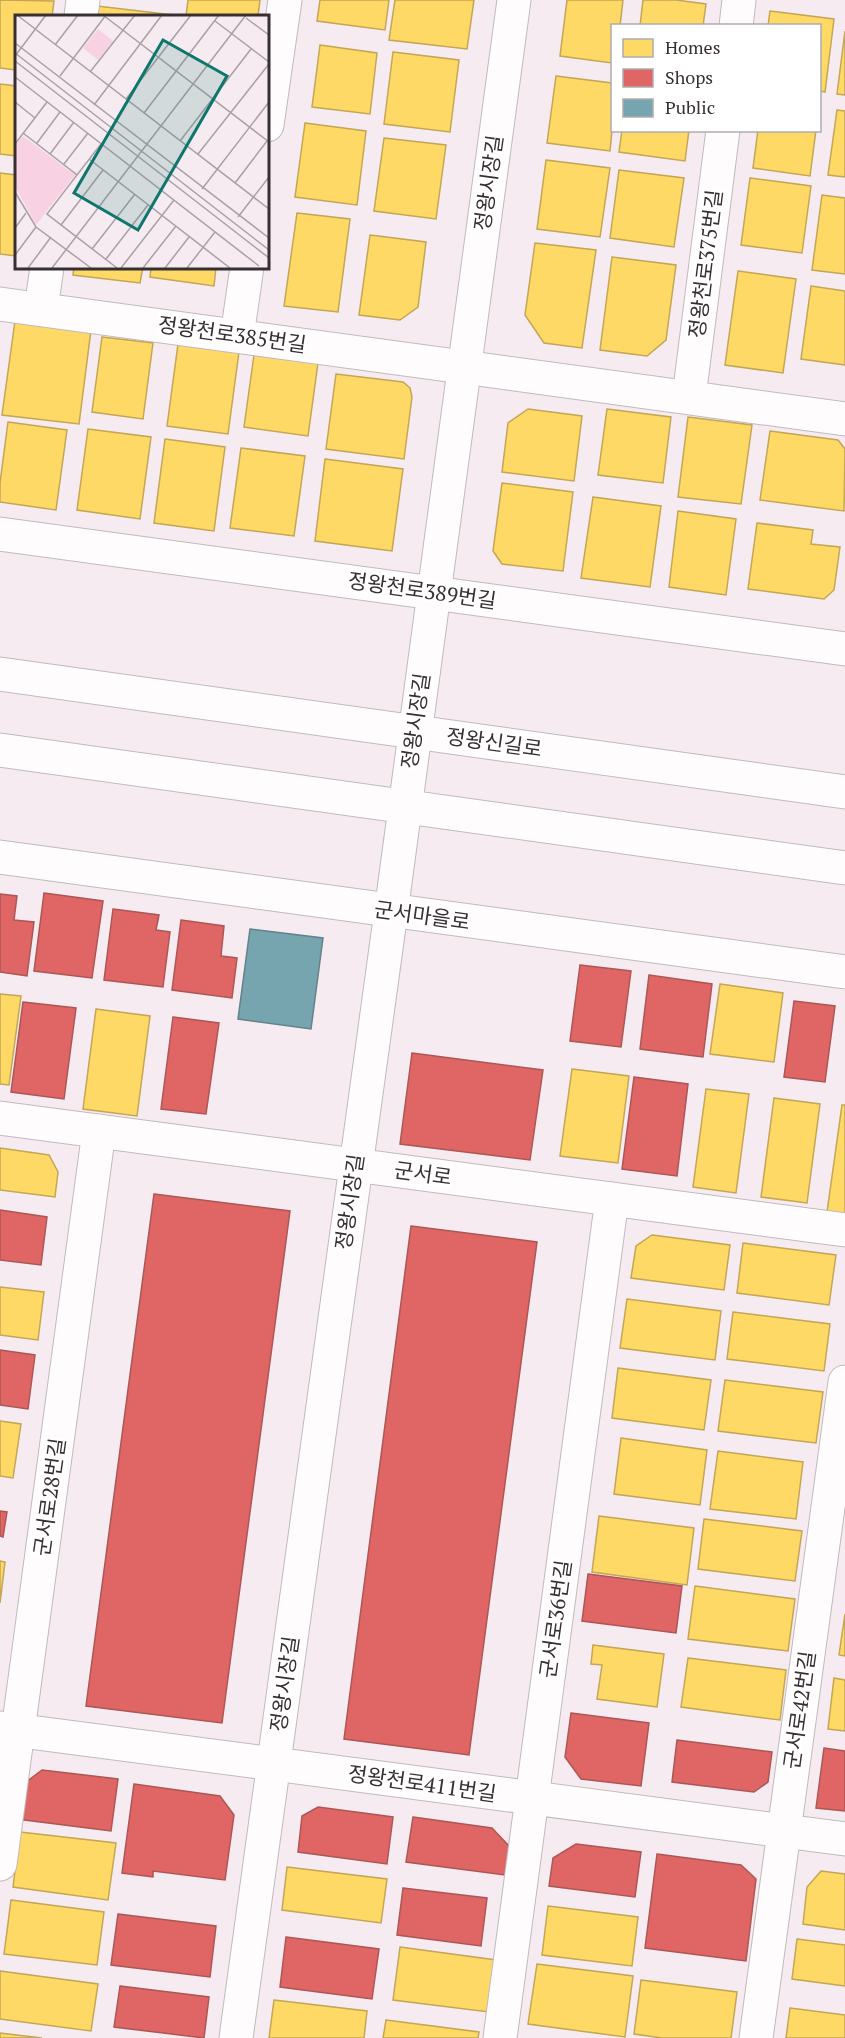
<svg xmlns="http://www.w3.org/2000/svg" width="845" height="2038" font-family="'PT Serif','Noto Sans KR',serif">
<style>
.homes{fill:#ffd966;stroke:#c3a656;stroke-width:1.5}
.shops{fill:#e06666;stroke:#ad5656;stroke-width:1.5}
.public{fill:#76a5af;stroke:#63828a;stroke-width:1.5}
.lines{fill:none;stroke-linecap:round;stroke-linejoin:round}
.street-casing{stroke:#c1babd;stroke-width:35}
.secondary-casing{stroke:#c1babd;stroke-width:35}
.street{stroke:#fefcfd;stroke-width:33}
.secondary{stroke:#fefcfd;stroke-width:33}
.labels{text-anchor:middle;stroke-width:6;stroke-linejoin:round;paint-order:stroke}
.street-label{font-size:21px;fill:#372f32;stroke:#fff}
.inset-road{fill:none;stroke:#aaa0a4;stroke-width:1.5}
.view{fill:#0f766e;fill-opacity:0.15;stroke:#0f766e;stroke-width:3}
.inset-edge{fill:none;stroke:#372f32;stroke-width:3}
</style>
<rect width="100%" height="100%" fill="#f6ebf0"/>
<path class="homes" d="M 0,0 L 54,1 L 52,16 L 16,16 L 16,70 L 0,68 Z
M 188,0 L 260,0 L 258,16 L 186,16 Z
M 320,0 L 389,0 L 385,30 L 317,21 Z
M 395,0 L 474,0 L 467,49 L 389,40 Z
M 567,0 L 623,0 L 620,26 L 612,26 L 612,63 L 560,56 Z
M 643,0 L 676,0 L 706,4 L 703,26 L 640,26 Z
M 97,6 L 182,16 L 95,16 Z
M 770,11 L 834,19 L 825,92 L 820,91 L 820,26 L 768,26 Z
M 845,31 L 845,95 L 837,94 Z
M 320,45 L 377,53 L 370,114 L 312,107 Z
M 393,52 L 459,60 L 450,132 L 384,124 Z
M 556,76 L 612,83 L 612,130 L 610,151 L 547,143 Z
M 0,84 L 16,86 L 16,156 L 0,154 Z
M 837,110 L 845,111 L 845,177 L 828,175 Z
M 305,123 L 366,131 L 357,205 L 295,197 Z
M 622,130 L 689,130 L 685,161 L 619,152 Z
M 758,130 L 816,130 L 810,176 L 753,168 Z
M 384,138 L 446,145 L 436,219 L 374,211 Z
M 546,160 L 610,168 L 600,237 L 537,229 Z
M 619,170 L 684,178 L 674,247 L 610,238 Z
M 0,173 L 16,175 L 16,256 L 0,254 Z
M 750,178 L 811,186 L 802,253 L 741,245 Z
M 822,195 L 845,198 L 845,274 L 812,270 Z
M 297,213 L 350,219 L 338,312 L 284,306 Z
M 370,235 L 426,242 L 418,307 L 400,320 L 359,315 Z
M 535,243 L 596,250 L 582,348 L 544,343 L 525,315 Z
M 612,257 L 676,265 L 666,340 L 647,356 L 600,350 Z
M 74,267 L 143,267 L 140,283 L 73,275 Z
M 151,267 L 216,267 L 214,286 L 150,277 Z
M 738,271 L 796,279 L 783,373 L 725,365 Z
M 811,286 L 845,291 L 845,365 L 801,359 Z
M 15,321 L 91,330 L 79,424 L 2,415 Z
M 102,337 L 153,343 L 143,419 L 92,412 Z
M 178,344 L 239,352 L 228,434 L 167,426 Z
M 254,355 L 318,363 L 308,436 L 244,427 Z
M 336,374 L 403,382 L 410,388 L 412,397 L 404,459 L 326,449 Z
M 528,409 L 582,416 L 574,481 L 502,472 L 508,423 Z
M 607,409 L 671,417 L 663,483 L 598,475 Z
M 688,417 L 752,425 L 741,504 L 678,497 Z
M 8,422 L 67,430 L 56,510 L 0,502 L 0,483 Z
M 88,429 L 151,437 L 140,519 L 77,510 Z
M 770,431 L 838,440 L 845,449 L 844,511 L 760,500 Z
M 165,439 L 225,447 L 214,531 L 154,523 Z
M 241,448 L 305,456 L 294,536 L 230,528 Z
M 325,459 L 403,469 L 392,551 L 315,541 Z
M 502,483 L 573,492 L 563,571 L 502,564 L 493,551 Z
M 593,497 L 661,506 L 650,587 L 581,578 Z
M 678,511 L 736,519 L 726,595 L 669,587 Z
M 757,523 L 813,530 L 811,544 L 840,547 L 834,590 L 824,599 L 748,589 Z
M 720,984 L 783,993 L 774,1062 L 710,1054 Z
M 0,994 L 21,996 L 9,1085 L 0,1084 Z
M 96,1009 L 150,1016 L 137,1116 L 83,1109 Z
M 572,1069 L 629,1076 L 618,1163 L 560,1156 Z
M 706,1089 L 749,1094 L 736,1193 L 693,1187 Z
M 774,1098 L 820,1104 L 807,1203 L 761,1197 Z
M 842,1105 L 845,1105 L 845,1214 L 827,1212 Z
M 0,1148 L 49,1155 L 58,1172 L 55,1197 L 0,1190 Z
M 652,1235 L 730,1245 L 724,1290 L 631,1278 L 636,1246 Z
M 743,1243 L 836,1255 L 829,1305 L 737,1293 Z
M 0,1287 L 44,1292 L 38,1340 L 0,1335 Z
M 627,1299 L 721,1311 L 715,1360 L 620,1348 Z
M 733,1312 L 830,1324 L 824,1371 L 727,1359 Z
M 618,1368 L 711,1380 L 704,1430 L 612,1418 Z
M 725,1380 L 823,1392 L 816,1443 L 718,1431 Z
M 0,1421 L 21,1424 L 13,1478 L 0,1476 Z
M 621,1438 L 707,1450 L 700,1505 L 614,1494 Z
M 718,1451 L 803,1462 L 796,1519 L 710,1509 Z
M 599,1516 L 694,1528 L 687,1585 L 592,1572 Z
M 704,1519 L 802,1531 L 795,1581 L 698,1569 Z
M 0,1561 L 5,1562 L 0,1603 Z
M 695,1586 L 795,1599 L 788,1651 L 688,1639 Z
M 845,1614 L 845,1656 L 839,1655 Z
M 593,1645 L 664,1654 L 657,1707 L 597,1699 L 602,1665 L 591,1664 Z
M 688,1658 L 786,1670 L 780,1720 L 681,1707 Z
M 834,1678 L 845,1680 L 845,1731 L 828,1729 Z
M 20,1832 L 116,1843 L 108,1900 L 13,1887 Z
M 287,1867 L 387,1879 L 381,1923 L 282,1910 Z
M 821,1871 L 845,1874 L 845,1930 L 803,1924 L 807,1887 Z
M 11,1900 L 104,1912 L 97,1965 L 4,1954 Z
M 548,1906 L 638,1917 L 632,1966 L 542,1955 Z
M 797,1939 L 845,1945 L 845,1986 L 792,1979 Z
M 400,1947 L 496,1960 L 489,2012 L 393,2000 Z
M 537,1964 L 633,1976 L 625,2037 L 528,2024 Z
M 0,1971 L 98,1984 L 91,2031 L 0,2019 Z
M 641,1980 L 737,1992 L 731,2038 L 662,2038 L 634,2034 Z
M 274,2000 L 367,2011 L 364,2038 L 269,2038 Z
M 790,2008 L 845,2015 L 845,2038 L 786,2038 Z
M 386,2020 L 479,2032 L 478,2038 L 383,2038 Z
M 0,2033 L 42,2038 L 0,2038 Z"/>
<path class="shops" d="M 44,893 L 103,901 L 92,978 L 34,971 Z
M 0,894 L 17,896 L 14,920 L 34,922 L 27,976 L 0,972 Z
M 113,909 L 159,915 L 156,930 L 170,932 L 163,987 L 104,980 Z
M 181,920 L 224,926 L 221,956 L 237,958 L 232,998 L 172,990 Z
M 580,965 L 631,971 L 621,1047 L 570,1041 Z
M 649,975 L 712,984 L 703,1057 L 640,1049 Z
M 794,1001 L 835,1006 L 825,1082 L 784,1077 Z
M 23,1002 L 76,1008 L 64,1099 L 11,1092 Z
M 173,1017 L 219,1023 L 206,1114 L 161,1109 Z
M 412,1053 L 543,1070 L 530,1160 L 400,1144 Z
M 634,1077 L 688,1084 L 677,1176 L 622,1169 Z
M 154,1194 L 290,1211 L 222,1723 L 86,1706 Z
M 0,1210 L 47,1217 L 41,1265 L 0,1260 Z
M 411,1226 L 537,1242 L 469,1755 L 344,1739 Z
M 0,1350 L 35,1355 L 28,1409 L 0,1405 Z
M 0,1511 L 7,1512 L 3,1537 L 0,1536 Z
M 588,1574 L 682,1586 L 676,1633 L 582,1621 Z
M 571,1713 L 649,1723 L 641,1786 L 581,1779 L 565,1757 Z
M 677,1740 L 772,1752 L 768,1782 L 754,1792 L 672,1782 Z
M 824,1748 L 845,1751 L 845,1811 L 816,1808 Z
M 42,1770 L 118,1779 L 111,1831 L 17,1819 L 21,1786 Z
M 134,1784 L 220,1796 L 234,1815 L 225,1880 L 153,1871 L 153,1877 L 122,1873 Z
M 318,1807 L 393,1817 L 387,1864 L 298,1852 L 302,1816 Z
M 413,1817 L 492,1828 L 509,1846 L 505,1875 L 406,1862 Z
M 576,1844 L 641,1852 L 635,1897 L 549,1886 L 553,1858 Z
M 657,1854 L 741,1865 L 756,1879 L 746,1961 L 645,1948 Z
M 403,1888 L 487,1898 L 481,1946 L 397,1935 Z
M 118,1914 L 216,1926 L 210,1977 L 111,1965 Z
M 286,1937 L 379,1949 L 372,1999 L 280,1987 Z
M 120,1986 L 209,1997 L 204,2038 L 114,2027 Z"/>
<path class="public" d="M 250,929 L 323,938 L 311,1029 L 238,1019 Z"/>
<g class="lines">
<defs>
<path id="street" d="M 81,16 L 83,0
M 736,26 L 739,0
M 267,125 L 285,0
M 0,304 L 845,419
M 41,309 L 47,267
M 237,336 L 247,267
M 689,397 L 723,130
M 0,534 L 845,649
M 0,857 L 845,972
M 0,1728 L 845,1839
M 0,1864 L 99,1131
M 500,2038 L 612,1199
M 756,2038 L 845,1382"/>
<path id="secondary" d="M 0,674 L 845,792
M 0,750 L 845,868
M 0,1118 L 845,1230
M 236,2038 L 391,912 L 514,0"/>
</defs>
<use href="#street" class="street-casing"/>
<use href="#secondary" class="secondary-casing"/>
<use href="#street" class="street"/>
<use href="#secondary" class="secondary"/>
</g>
<g class="labels">
<g class="street-label">
<text transform="translate(489 183) rotate(-82)" y="7">정왕시장길</text>
<text transform="translate(706 264) rotate(-83)" y="7">정왕천로375번길</text>
<text transform="translate(232 335) rotate(8)" y="7">정왕천로385번길</text>
<text transform="translate(422 591) rotate(8)" y="7">정왕천로389번길</text>
<text transform="translate(416 721) rotate(-82)" y="7">정왕시장길</text>
<text transform="translate(494 743) rotate(8)" y="7">정왕신길로</text>
<text transform="translate(422 916) rotate(8)" y="7">군서마을로</text>
<text transform="translate(423 1174) rotate(8)" y="7">군서로</text>
<text transform="translate(350 1202) rotate(-82)" y="7">정왕시장길</text>
<text transform="translate(50 1497) rotate(-82)" y="7">군서로28번길</text>
<text transform="translate(556 1619) rotate(-82)" y="7">군서로36번길</text>
<text transform="translate(285 1684) rotate(-82)" y="7">정왕시장길</text>
<text transform="translate(800 1710) rotate(-82)" y="7">군서로42번길</text>
<text transform="translate(422 1784) rotate(8)" y="7">정왕천로411번길</text>
</g>
</g>
<g transform="translate(15 15)">
<rect width="254" height="254" fill="#f6ebf0"/>
<path d="M 83,14 L 98,26 L 83,45 L 68,33 ZM 8,121 L 60,160 L 21,210 L 0,171 L 0,131 Z" fill="#f8d2e2"/>
<path class="inset-road" d="M 2,0 L 254,194M 88,0 L 254,127M 231,3 L 254,20M 200,6 L 254,47M 0,28 L 254,223M 40,30 L 63,0M 0,38 L 254,235M 0,41 L 31,0M 0,46 L 254,243M 75,57 L 120,0M 45,61 L 91,0M 0,62 L 244,251M 111,84 L 176,0M 0,87 L 20,103M 79,90 L 147,0M 129,98 L 204,0M 8,118 L 62,160 L 32,199 L 102,253M 165,126 L 236,34M 22,128 L 45,97M 0,129 L 32,87M 35,139 L 59,107M 183,139 L 254,49M 74,144 L 215,253M 49,149 L 73,118M 62,160 L 86,129M 220,168 L 252,126M 187,174 L 254,87M 0,177 L 21,212 L 76,253M 223,202 L 254,162M 46,210 L 88,155M 0,213 L 11,198M 77,234 L 120,179M 0,240 L 21,212M 91,244 L 133,190M 13,253 L 36,222M 37,253 L 231,0M 106,253 L 159,185M 128,253 L 161,211M 150,253 L 174,222M 172,253 L 200,217"/>
<path class="view" d="M 148,25 L 212,61 L 123,215 L 59,178 Z"/>
<rect width="254" height="254" class="inset-edge"/>
</g>
<rect x="611" y="24" width="210" height="108" fill="#ffffff" stroke="#afacad" stroke-width="1.5"/>
<rect x="623" y="39" width="30" height="18" fill="#ffd966" stroke="#afacad" stroke-width="1.5"/>
<text x="665" y="54" font-size="18" fill="#372f32">Homes</text>
<rect x="623" y="69" width="30" height="18" fill="#e06666" stroke="#afacad" stroke-width="1.5"/>
<text x="665" y="84" font-size="18" fill="#372f32">Shops</text>
<rect x="623" y="99" width="30" height="18" fill="#76a5af" stroke="#afacad" stroke-width="1.5"/>
<text x="665" y="114" font-size="18" fill="#372f32">Public</text>
</svg>
